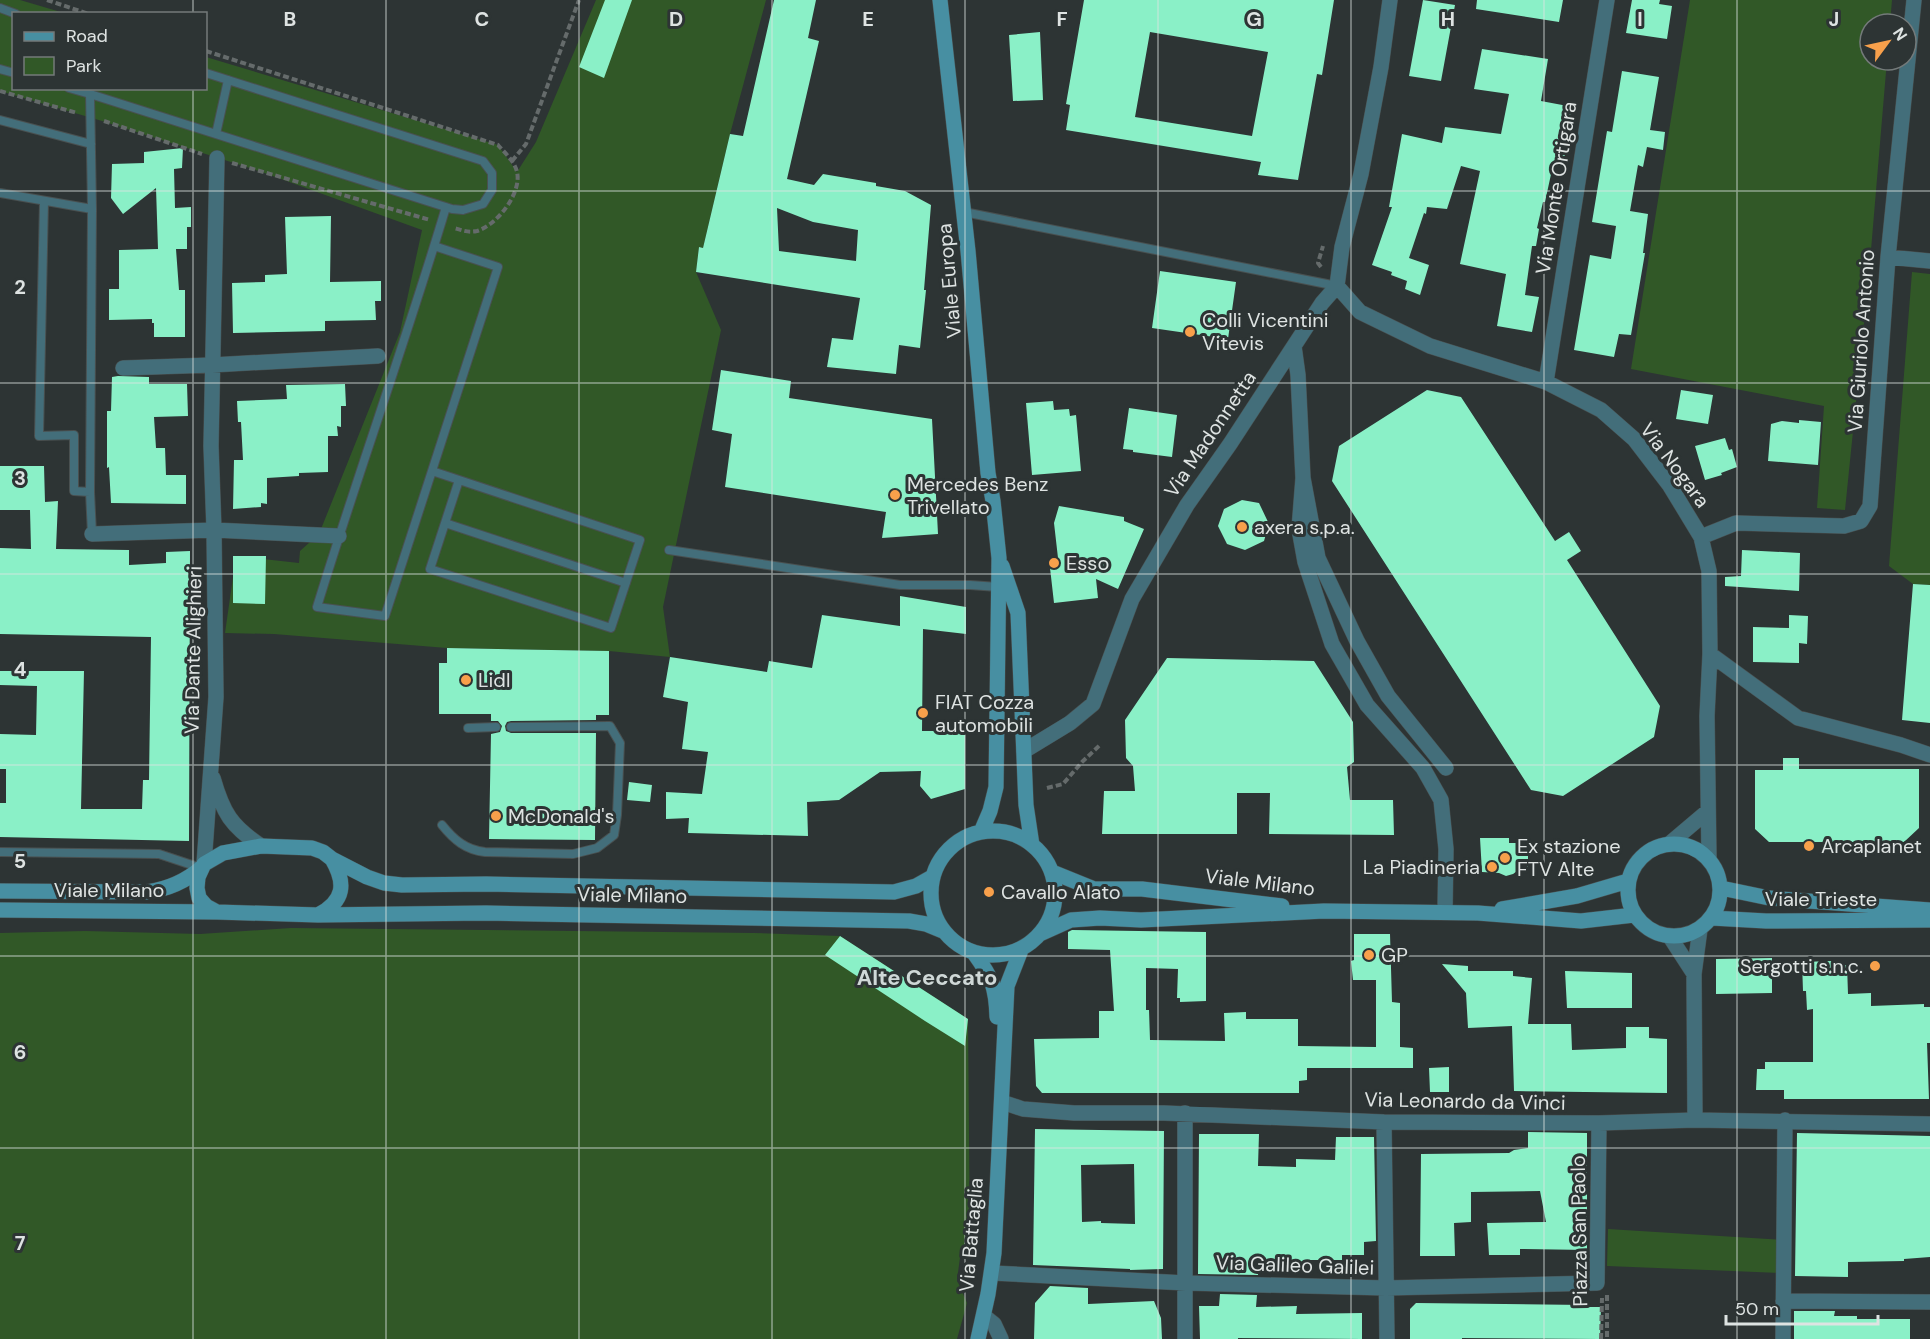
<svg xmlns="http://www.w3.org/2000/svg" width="1930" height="1339" font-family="'DM Sans',sans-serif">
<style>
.green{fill:#315827}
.building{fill:#8af0c7;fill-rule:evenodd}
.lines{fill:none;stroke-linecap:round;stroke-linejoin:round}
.service-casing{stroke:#495050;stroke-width:10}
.minor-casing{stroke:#495050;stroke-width:16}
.secondary-casing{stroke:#495050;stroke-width:16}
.path{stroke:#656b6b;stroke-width:4;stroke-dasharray:6 3;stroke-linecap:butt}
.service{stroke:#436e7a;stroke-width:8}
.minor{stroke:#436e7a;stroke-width:15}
.secondary{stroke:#478fa2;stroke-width:15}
.grid{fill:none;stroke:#dee3e2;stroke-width:1.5;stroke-opacity:0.55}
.poi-dot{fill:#f8a04b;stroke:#2d3434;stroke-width:2}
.labels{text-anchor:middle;stroke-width:6;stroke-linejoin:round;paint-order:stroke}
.street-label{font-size:20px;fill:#dee3e2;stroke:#2d3434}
.poi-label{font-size:20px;fill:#dee3e2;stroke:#2d3434;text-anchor:start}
.quarter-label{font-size:22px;font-weight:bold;fill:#cfd8d7;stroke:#2d3434}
.grid-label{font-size:20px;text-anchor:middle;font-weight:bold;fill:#dee3e2;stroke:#2d3434;stroke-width:6;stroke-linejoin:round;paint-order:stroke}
</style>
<rect width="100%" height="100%" fill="#2d3434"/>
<path class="green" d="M 0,0 L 20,0 L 64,13 L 14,14 L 14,88 L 206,88 L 206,57 L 498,145 L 517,172 L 536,142 L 596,0 L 766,0 L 730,134 L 703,248 L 699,247 L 696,272 L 721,330 L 663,607 L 670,657 L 609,651 L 447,648 L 274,634 L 225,633 L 236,556 L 299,563 L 300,551 L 319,534 L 400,332 L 422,230 L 259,171 L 102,121 L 0,91 Z
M 1690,0 L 1892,0 L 1890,24 L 1870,24 L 1870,60 L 1887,60 L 1869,274 L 1845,510 L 1817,508 L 1824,406 L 1631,369 Z
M 1912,272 L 1930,274 L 1930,585 L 1913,584 L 1889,566 Z
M 291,928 L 754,933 L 840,936 L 968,1019 L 970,1249 L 961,1250 L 957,1280 L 967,1303 L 957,1339 L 0,1339 L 0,933 L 85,931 L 200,934 Z
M 1608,1229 L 1783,1240 L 1783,1273 L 1607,1266 Z"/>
<path class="building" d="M 605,0 L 632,0 L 604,78 L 579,67 Z
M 774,0 L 816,0 L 808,38 L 819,41 L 787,179 L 814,185 L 823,174 L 876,183 L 876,186 L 905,191 L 931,205 L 924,290 L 926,290 L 920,348 L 899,345 L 896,374 L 827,367 L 832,338 L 853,340 L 860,298 L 696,272 L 699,247 L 703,248 L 730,134 L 743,136 ZM 777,208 L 813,222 L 858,230 L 856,261 L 779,251 Z
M 1084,0 L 1334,0 L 1322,75 L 1317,74 L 1298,180 L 1258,175 L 1261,162 L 1066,130 L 1070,105 L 1066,104 ZM 1150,32 L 1268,52 L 1252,136 L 1135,117 Z
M 1423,0 L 1455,5 L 1441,81 L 1409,76 Z
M 1477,0 L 1563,0 L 1559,22 L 1476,9 Z
M 1632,0 L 1660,0 L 1659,4 L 1672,6 L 1667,39 L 1626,33 Z
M 1040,32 L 1043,100 L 1013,101 L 1009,35 Z
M 1482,49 L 1548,59 L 1541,101 L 1573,107 L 1563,166 L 1553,165 L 1545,202 L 1543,202 L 1537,228 L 1539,229 L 1536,246 L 1532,246 L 1525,295 L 1539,297 L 1532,332 L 1497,326 L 1506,274 L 1460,264 L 1480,171 L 1461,166 L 1447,209 L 1427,207 L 1426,214 L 1424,213 L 1409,258 L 1429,265 L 1420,295 L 1405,289 L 1407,281 L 1391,275 L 1392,272 L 1372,265 L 1392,207 L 1389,207 L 1402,134 L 1442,143 L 1445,127 L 1501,134 L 1509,94 L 1474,89 Z
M 1622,71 L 1659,77 L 1650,130 L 1665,132 L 1663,150 L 1647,147 L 1643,167 L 1638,165 L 1630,211 L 1648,214 L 1643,253 L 1645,253 L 1631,335 L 1619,334 L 1614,357 L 1574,350 L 1590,255 L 1611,259 L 1616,226 L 1592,222 L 1607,131 L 1612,132 Z
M 183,148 L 182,168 L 174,169 L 175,208 L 191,207 L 191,227 L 187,227 L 187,249 L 176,249 L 179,290 L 185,290 L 185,337 L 154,337 L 154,323 L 152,323 L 152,319 L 109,320 L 109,289 L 119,289 L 119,250 L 158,249 L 156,188 L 123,214 L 111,198 L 112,164 L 144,163 L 144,152 Z
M 331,216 L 330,282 L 381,281 L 381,301 L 375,301 L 376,320 L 325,321 L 325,331 L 233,333 L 232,283 L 265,282 L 265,275 L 287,274 L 285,217 Z
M 1160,271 L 1236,282 L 1228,339 L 1152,328 Z
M 721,370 L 791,381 L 789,398 L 932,419 L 938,534 L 882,538 L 886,512 L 725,487 L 732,434 L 712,430 Z
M 118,376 L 149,377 L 149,384 L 187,384 L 188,416 L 154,417 L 156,448 L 165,448 L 166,475 L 186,475 L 186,504 L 111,503 L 109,467 L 107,468 L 107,411 L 111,411 L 112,377 Z
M 345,384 L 346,406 L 341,406 L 341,427 L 337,426 L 338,436 L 328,436 L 328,472 L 299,473 L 299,476 L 267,478 L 267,504 L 261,503 L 261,507 L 233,509 L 234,460 L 243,460 L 241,422 L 238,422 L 237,401 L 287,399 L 286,385 Z
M 1427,390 L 1461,397 L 1555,541 L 1569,532 L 1581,551 L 1567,560 L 1660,706 L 1654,737 L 1563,796 L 1531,790 L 1332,481 L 1339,446 Z
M 1681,390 L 1713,395 L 1708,424 L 1676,419 Z
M 1053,401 L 1054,410 L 1069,409 L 1070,416 L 1076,415 L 1081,471 L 1032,475 L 1026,403 Z
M 1129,408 L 1177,415 L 1172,457 L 1133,452 L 1133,450 L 1123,449 Z
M 1799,420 L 1821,422 L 1818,465 L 1768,461 L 1771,424 L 1782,421 L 1799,423 Z
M 1725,438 L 1729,450 L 1732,449 L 1737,467 L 1721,473 L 1722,475 L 1705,480 L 1695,446 Z
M 0,466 L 44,466 L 45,502 L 58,501 L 56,549 L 129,550 L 129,565 L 166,563 L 166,552 L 190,551 L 189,841 L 0,837 L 0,803 L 6,803 L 6,769 L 0,769 L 0,734 L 36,735 L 37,686 L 0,685 L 0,671 L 84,671 L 81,809 L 142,809 L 143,780 L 149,780 L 151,637 L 0,634 L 0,548 L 31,549 L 30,510 L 0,510 Z
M 1242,500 L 1259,503 L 1269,524 L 1264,541 L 1245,550 L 1227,544 L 1218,526 L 1224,509 Z
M 1059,506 L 1124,517 L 1124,521 L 1144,529 L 1118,589 L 1096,579 L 1098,598 L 1054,603 L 1049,559 L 1058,558 L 1054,523 Z
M 1742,550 L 1800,553 L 1799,591 L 1725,586 L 1725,577 L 1741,576 Z
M 233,556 L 266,556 L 265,604 L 233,603 Z
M 1913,584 L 1930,585 L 1930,723 L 1902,720 Z
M 900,596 L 966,607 L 966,634 L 923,629 L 922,731 L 965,731 L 965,789 L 931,799 L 920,786 L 921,771 L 880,772 L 839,800 L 807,802 L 808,836 L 688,833 L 689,818 L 666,819 L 666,792 L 702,794 L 708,752 L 682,749 L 688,702 L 663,697 L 670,657 L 767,672 L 769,661 L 812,668 L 822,615 L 900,626 Z
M 1789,615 L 1808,616 L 1807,644 L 1799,643 L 1799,663 L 1753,662 L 1753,627 L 1789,628 Z
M 447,648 L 609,651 L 609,715 L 596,715 L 596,720 L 511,721 L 507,722 L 505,726 L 506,731 L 511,733 L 596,733 L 595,840 L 489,839 L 491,734 L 500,732 L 502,726 L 498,721 L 491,721 L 491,714 L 439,714 L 439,663 L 447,663 Z
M 1167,658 L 1314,661 L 1353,722 L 1354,762 L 1347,767 L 1350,800 L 1393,800 L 1394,835 L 1269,834 L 1270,793 L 1237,793 L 1237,834 L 1102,834 L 1104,791 L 1135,791 L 1133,766 L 1126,758 L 1125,720 Z
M 1783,758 L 1799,758 L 1799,769 L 1919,769 L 1919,828 L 1904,842 L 1769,842 L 1755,829 L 1755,770 L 1783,770 Z
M 629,782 L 652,785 L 650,802 L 627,800 Z
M 1480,838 L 1509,838 L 1509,843 L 1528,843 L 1528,869 L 1520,869 L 1513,874 L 1506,876 L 1499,873 L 1482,872 Z
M 1072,930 L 1206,932 L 1206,1001 L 1180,1002 L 1180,998 L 1177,998 L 1178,969 L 1146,968 L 1146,1010 L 1149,1010 L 1150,1040 L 1225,1041 L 1224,1013 L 1246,1012 L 1246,1019 L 1298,1019 L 1298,1046 L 1376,1047 L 1376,980 L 1353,980 L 1351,961 L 1354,960 L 1354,934 L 1390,934 L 1392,1002 L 1400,1003 L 1400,1047 L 1413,1048 L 1413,1068 L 1307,1068 L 1307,1080 L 1299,1081 L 1299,1093 L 1042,1093 L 1036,1086 L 1034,1039 L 1099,1038 L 1099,1011 L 1114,1011 L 1110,950 L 1068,949 L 1068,932 Z
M 840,936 L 968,1019 L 965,1046 L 925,1021 L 825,955 Z
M 1772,958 L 1772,993 L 1716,994 L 1716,959 Z
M 1832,961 L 1832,966 L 1847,965 L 1848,994 L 1871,993 L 1871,1006 L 1924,1004 L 1924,1007 L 1930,1007 L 1930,1043 L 1927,1043 L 1929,1099 L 1784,1099 L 1784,1090 L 1756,1090 L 1757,1069 L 1765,1069 L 1765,1062 L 1813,1062 L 1813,1009 L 1807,1010 L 1806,991 L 1803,991 L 1802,962 Z
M 1442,964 L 1468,966 L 1468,971 L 1513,971 L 1513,976 L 1532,978 L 1528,1024 L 1571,1024 L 1572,1050 L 1626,1048 L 1626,1027 L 1649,1027 L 1649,1038 L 1667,1039 L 1667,1093 L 1514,1091 L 1512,1026 L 1468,1028 L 1466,993 Z
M 1565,971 L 1632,973 L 1632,1008 L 1567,1008 Z
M 1449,1067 L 1449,1092 L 1430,1092 L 1429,1068 Z
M 1035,1129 L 1164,1131 L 1163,1269 L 1130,1270 L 1130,1269 L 1033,1265 ZM 1134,1164 L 1135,1224 L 1101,1223 L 1101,1221 L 1082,1222 L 1081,1165 Z
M 1528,1132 L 1587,1133 L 1587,1250 L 1520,1249 L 1520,1255 L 1489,1255 L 1487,1223 L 1546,1222 L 1540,1191 L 1471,1192 L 1471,1222 L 1454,1223 L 1455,1256 L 1420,1256 L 1421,1154 L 1509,1153 L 1514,1150 L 1528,1148 Z
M 1797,1133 L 1930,1136 L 1930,1257 L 1904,1259 L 1904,1261 L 1848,1262 L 1848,1277 L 1795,1276 Z
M 1199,1134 L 1259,1134 L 1258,1166 L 1296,1167 L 1296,1159 L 1335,1160 L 1336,1137 L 1374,1137 L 1376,1241 L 1364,1242 L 1364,1255 L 1342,1255 L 1342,1260 L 1309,1260 L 1309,1262 L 1259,1265 L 1258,1275 L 1198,1274 Z
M 1050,1286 L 1088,1288 L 1088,1304 L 1154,1301 L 1161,1318 L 1162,1339 L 1034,1339 L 1035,1303 Z
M 1220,1294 L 1257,1295 L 1256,1307 L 1297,1306 L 1296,1314 L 1362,1313 L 1362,1339 L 1238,1338 L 1238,1339 L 1200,1339 L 1199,1306 L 1219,1306 Z
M 1416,1303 L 1585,1305 L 1585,1307 L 1601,1307 L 1600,1339 L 1462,1338 L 1462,1339 L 1410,1339 L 1410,1309 Z
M 1794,1311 L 1835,1311 L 1834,1316 L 1857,1316 L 1857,1319 L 1910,1319 L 1910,1339 L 1794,1339 Z"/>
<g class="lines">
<defs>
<path id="service" d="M 0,8 L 16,14
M 0,69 L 14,73
M 69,88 L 90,94
M 0,120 L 91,144
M 216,134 L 228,80
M 0,193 L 92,209
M 44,201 L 39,436 L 74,435 L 74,491 L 90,492
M 964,212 L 1337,286
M 434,246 L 498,267 L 385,616 L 317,607 C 358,473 406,341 446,207
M 432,471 L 640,540 L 611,628 L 430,569 L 459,480
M 445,523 L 626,583
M 92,534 L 90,492 L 92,209 L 90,94 L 452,209 L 463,210 L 483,204 L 492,190 L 492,173 L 483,161 L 206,73
M 669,550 L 900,585 L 970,585 L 998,587
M 468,728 L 496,727
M 442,825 C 454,840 466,850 485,852 L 573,854 L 597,848 L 614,835 L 617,815 L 620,743 L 610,726 L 511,727
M 0,852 L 159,854 L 201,868"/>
<path id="minor" d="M 1888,257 L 1930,261
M 1337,286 L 1360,312 L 1430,346 L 1546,382 L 1601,410 L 1634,439 L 1670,486 L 1701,537 L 1709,571 L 1710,654 L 1707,716 L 1709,859
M 1294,346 L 1298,375 L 1303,478 L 1318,558 L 1357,641 L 1388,696 L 1446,768
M 123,368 L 212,365 L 378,356
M 1546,382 L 1607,0
M 1303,478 L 1299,529 L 1305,562 L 1332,644 L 1367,705 L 1423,768 L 1441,800 L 1446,849 L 1445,912
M 92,534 L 214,530 L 339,536
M 1701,537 L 1736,523 L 1844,526 L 1861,521 L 1870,506 L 1888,257 L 1914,0
M 1710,654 L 1798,718 L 1901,745 L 1930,755
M 1024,751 L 1070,723 L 1093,704 L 1132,599 L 1187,505 L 1230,444 L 1322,303 L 1337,286 L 1342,247 L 1361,174 L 1381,67 L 1390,0
M 213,778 C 223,813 231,826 261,846
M 1669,844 L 1708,811
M 204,864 L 216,697 L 214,530 L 211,446 L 217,158
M 1670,937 L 1694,974
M 1002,1102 L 1023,1109 L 1074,1113 L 1164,1113 L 1384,1122 L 1599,1123 L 1695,1120 L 1930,1124
M 1695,1120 L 1694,974 L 1700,929
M 1384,1122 L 1387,1339
M 992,1273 L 1186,1283 L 1386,1288 L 1597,1283 L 1599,1123
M 1783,1301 L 1930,1302
M 984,1316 L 994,1324 L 1001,1339
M 1185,1339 L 1185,1113
M 1783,1339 L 1785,1120"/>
<path id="secondary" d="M 940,0 L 968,251 L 988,473 L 993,501 L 999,558 L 996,787 L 990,811 L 981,832
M 1002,566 L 1018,613 L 1026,805 L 1032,845
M931 893a62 62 0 1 1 124 0a62 62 0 1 1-124 0Z
M1628 890a46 46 0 1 1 92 0a46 46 0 1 1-92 0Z
M 332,859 C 346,883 345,901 318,915 L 217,912 L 206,906 L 199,898 L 197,888 L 198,877 L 204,864 L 223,853 L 261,846 L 312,848 L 323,852 L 332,859 L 367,877 L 384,883 L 402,885 L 486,884 L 894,892 L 916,886 L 932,877
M 1052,872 L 1094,889 L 1142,889 L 1282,906
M 1721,888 L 1769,898 L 1930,910
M 0,891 L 147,892 C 168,889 185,882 201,868
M 1502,909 L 1577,896 L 1628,881
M 0,910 L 216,912
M 318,915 L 486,913 L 909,921 L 926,924 L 943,931
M 1712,918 L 1766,921 L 1930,920
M 1040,934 L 1071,920 L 1100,918 L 1141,920 L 1324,911 L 1478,913 L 1581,921 L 1634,915
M 974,953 C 992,978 996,986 997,1017
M 978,1339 L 988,1294 L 994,1253 L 1007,986 L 1021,950"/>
</defs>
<use href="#service" class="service-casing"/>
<use href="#minor" class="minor-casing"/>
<use href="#secondary" class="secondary-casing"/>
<path class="path" d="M 47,0 L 89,14
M 206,51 L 498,145 C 505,153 515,162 517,172 C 522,193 497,225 477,231 C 468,233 462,230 454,228
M 0,91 L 77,113
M 104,121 L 202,154
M 512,161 L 526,144 L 579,0
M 232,163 L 430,220
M 1321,267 L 1318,263 L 1323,246
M 1047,788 L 1063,784 L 1082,762 L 1100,745
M 1607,1295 L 1607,1339
M 1601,1339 L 1602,1298"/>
<use href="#service" class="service"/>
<use href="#minor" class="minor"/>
<use href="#secondary" class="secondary"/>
</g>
<path class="grid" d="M 193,0 L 193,14M 386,0 L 386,1339M 579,0 L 579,1339M 772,0 L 772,1339M 965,0 L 965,1339M 1158,0 L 1158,1339M 1351,0 L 1351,1339M 1544,0 L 1544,1339M 1737,0 L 1737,1339M 193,88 L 193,1339M 0,191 L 1930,191M 0,383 L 1930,383M 0,574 L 1930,574M 0,765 L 1930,765M 0,956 L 1930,956M 0,1148 L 1930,1148"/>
<g class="poi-dot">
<circle cx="1190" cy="332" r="6"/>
<circle cx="895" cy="495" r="6"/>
<circle cx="1242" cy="527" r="6"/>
<circle cx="1054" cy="563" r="6"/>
<circle cx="466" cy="680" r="6"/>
<circle cx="923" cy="713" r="6"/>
<circle cx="496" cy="816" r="6"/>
<circle cx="1809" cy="846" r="6"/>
<circle cx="1505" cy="858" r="6"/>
<circle cx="1492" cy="867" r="6"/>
<circle cx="989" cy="892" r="6"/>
<circle cx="1369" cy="955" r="6"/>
<circle cx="1875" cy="966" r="6"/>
</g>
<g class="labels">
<g class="street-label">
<text transform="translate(1556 188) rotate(-81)" y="7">Via Monte Ortigara</text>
<text transform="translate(949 281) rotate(-95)" y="7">Viale Europa</text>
<text transform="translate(1861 341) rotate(-86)" y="7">Via Giuriolo Antonio</text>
<text transform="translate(1210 434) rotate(-56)" y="7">Via Madonnetta</text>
<text transform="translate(1675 465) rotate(53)" y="7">Via Nogara</text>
<text transform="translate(193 650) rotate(-89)" y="7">Via Dante Alighieri</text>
<text transform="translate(1260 882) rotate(7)" y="7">Viale Milano</text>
<text x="109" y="897">Viale Milano</text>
<text transform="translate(632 895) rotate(1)" y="7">Viale Milano</text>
<text x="1821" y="906">Viale Trieste</text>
<text transform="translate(1465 1101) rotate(1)" y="7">Via Leonardo da Vinci</text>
<text transform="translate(1579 1231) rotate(-91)" y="7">Piazza San Paolo</text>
<text transform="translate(971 1235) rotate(-85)" y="7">Via Battaglia</text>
<text transform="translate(1295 1265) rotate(2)" y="7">Via Galileo Galilei</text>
</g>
<g class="poi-label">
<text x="1202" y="327">Colli Vicentini<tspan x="1202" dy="23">Vitevis</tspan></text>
<text x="907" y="491">Mercedes Benz<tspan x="907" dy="23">Trivellato</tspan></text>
<text x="1254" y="534">axera s.p.a.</text>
<text x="1066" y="570">Esso</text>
<text x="478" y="687">Lidl</text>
<text x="935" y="709">FIAT Cozza<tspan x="935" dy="23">automobili</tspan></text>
<text x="508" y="823">McDonald's</text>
<text x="1517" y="853">Ex stazione<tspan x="1517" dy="23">FTV Alte</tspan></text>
<text x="1821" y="853">Arcaplanet</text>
<text x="1480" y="874" text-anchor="end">La Piadineria</text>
<text x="1001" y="899">Cavallo Alato</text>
<text x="1381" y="962">GP</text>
<text x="1863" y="973" text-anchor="end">Sergotti s.n.c.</text>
</g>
<g class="quarter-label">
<text x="927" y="985">Alte Ceccato</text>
</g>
</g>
<g class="grid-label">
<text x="290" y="26">B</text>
<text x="482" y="26">C</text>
<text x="676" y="26">D</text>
<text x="868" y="26">E</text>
<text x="1062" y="26">F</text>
<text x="1254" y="26">G</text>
<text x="1448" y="26">H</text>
<text x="1640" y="26">I</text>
<text x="1834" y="26">J</text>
<text x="20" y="294">2</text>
<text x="20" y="485">3</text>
<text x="20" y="676">4</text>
<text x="20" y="868">5</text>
<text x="20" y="1059">6</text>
<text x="20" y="1250">7</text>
</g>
<rect x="12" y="12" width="195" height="78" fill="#2d3434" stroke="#747a7a" stroke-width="1.5"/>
<rect x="24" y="32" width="30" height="9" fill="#478fa2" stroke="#747a7a" stroke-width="1.5"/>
<text x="66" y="42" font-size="18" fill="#dee3e2">Road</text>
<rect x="24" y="57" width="30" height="18" fill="#315827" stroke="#747a7a" stroke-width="1.5"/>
<text x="66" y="72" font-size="18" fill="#dee3e2">Park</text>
<g transform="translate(1888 42) rotate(57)"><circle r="28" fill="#2d3434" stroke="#747a7a" stroke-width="1.5"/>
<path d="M0-4.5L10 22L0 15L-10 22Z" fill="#f8a04b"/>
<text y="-9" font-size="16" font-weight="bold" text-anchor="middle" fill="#dee3e2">N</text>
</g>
<path d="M1726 1315v9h152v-9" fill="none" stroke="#dee3e2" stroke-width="3"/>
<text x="1735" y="1315" font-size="18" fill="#dee3e2" stroke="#2d3434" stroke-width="4.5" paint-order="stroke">50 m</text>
</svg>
